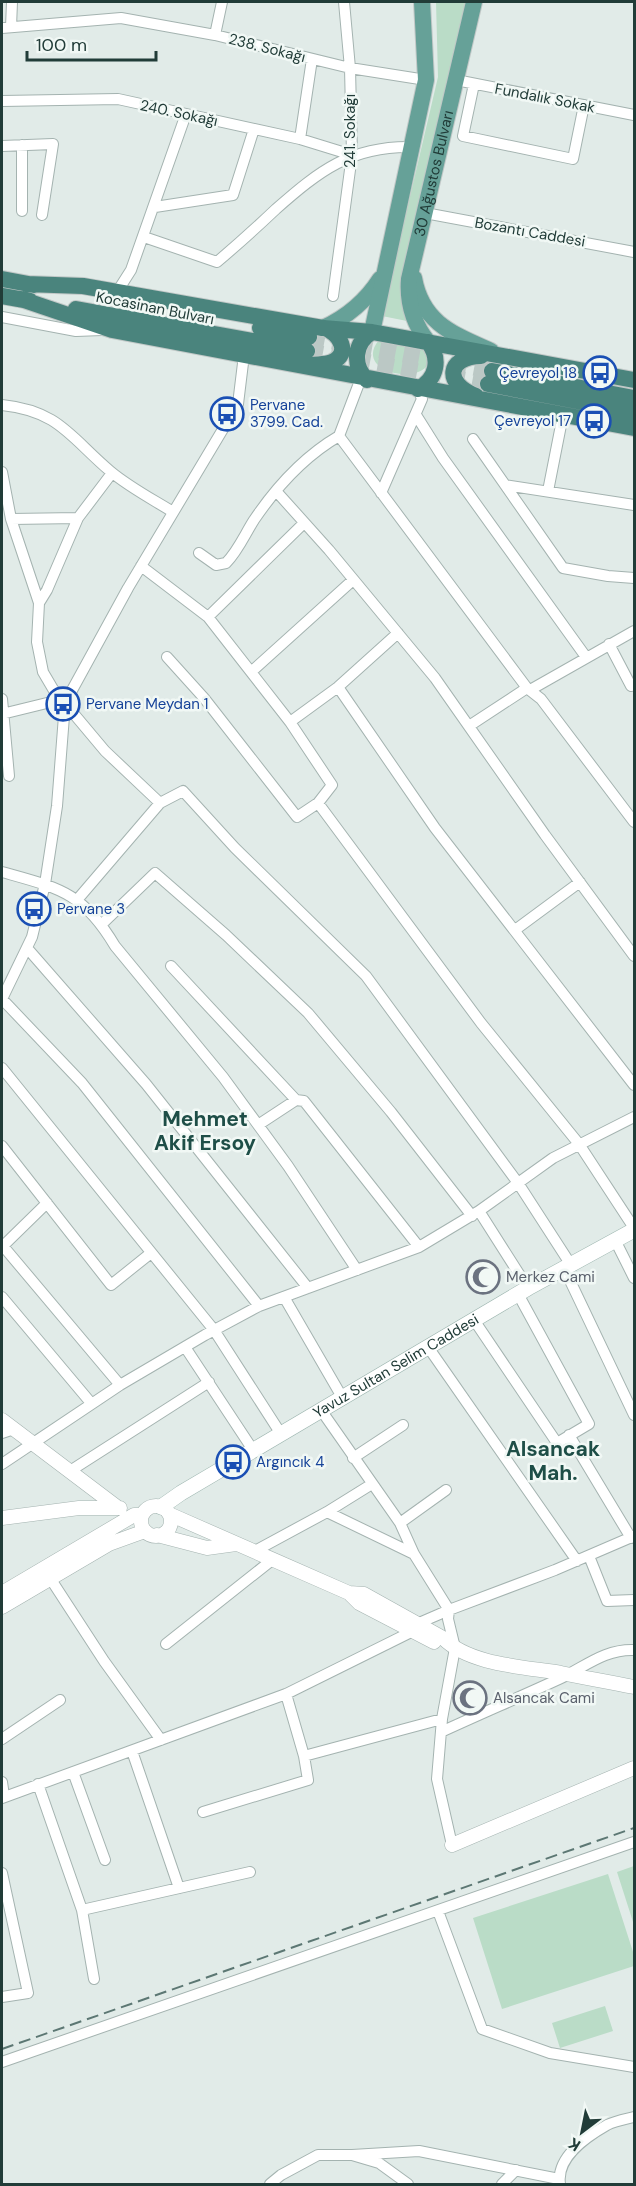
<svg xmlns="http://www.w3.org/2000/svg" width="636" height="2186" font-family="'DM Sans',sans-serif">
<style>
.green{fill:#badcc7}
.lines{fill:none;stroke-linecap:round;stroke-linejoin:round}
.trunk-tunnel{stroke:#bbc8c5;stroke-width:16;stroke-dasharray:16 8;stroke-linecap:butt}
.minor-casing{stroke:#a4b3b0;stroke-width:12}
.tertiary-casing{stroke:#a4b3b0;stroke-width:15}
.secondary-casing{stroke:#9fb7b1;stroke-width:16}
.primary-casing{stroke:#c1c8c7;stroke-width:18}
.trunk-casing{stroke:#c1c8c7;stroke-width:18}
.minor{stroke:#fff;stroke-width:10}
.tertiary{stroke:#fff;stroke-width:14}
.secondary{stroke:#fff;stroke-width:15}
.primary{stroke:#66a198;stroke-width:16}
.trunk{stroke:#4a847d;stroke-width:16}
.rail{stroke:#5c7773;stroke-width:2;stroke-dasharray:12 6;stroke-linecap:butt}
.labels{text-anchor:middle;stroke-width:5;stroke-linejoin:round;paint-order:stroke}
.street-label{font-size:15px;fill:#213c38;stroke:#f1f8f5}
.transit-label{font-size:15px;fill:#164399;stroke:#f1f8f5;text-anchor:start}
.worship-label{font-size:15px;fill:#5b616d;stroke:#f1f8f5;text-anchor:start}
.district-label{font-size:21px;font-weight:bold;fill:#1e4e47;stroke:#f1f8f5}
</style>
<rect width="100%" height="100%" fill="#e1ebe8"/>
<path class="green" d="M 436,2 L 468,2 L 404,266 L 412,322 L 382,316 L 438,77 Z
M 379,340 L 425,344 L 428,365 C 413,385 354,370 379,340 Z
M 634,1866 L 634,1925 L 617,1872 Z
M 608,1874 L 634,1955 L 634,1966 L 502,2009 L 473,1918 Z
M 605,2006 L 613,2031 L 560,2048 L 552,2023 Z"/>
<g class="lines">
<path class="trunk-tunnel" d="M 309,337 L 492,371
M 307,351 L 488,384"/>
<defs>
<path id="minor" d="M 11,27 L 12,2
M 2,28 L 121,18 L 215,35 L 350,68 L 426,80
M 215,35 L 222,2
M 456,80 L 634,115
M 474,84 L 463,136 L 573,159 L 584,105
M 2,101 L 118,99 L 300,139 L 352,155
M 300,139 L 312,59
M 2,146 L 53,144 L 42,215
M 155,207 L 233,195 L 254,129
M 22,211 L 22,145
M 425,213 L 634,252
M 144,237 L 217,262 C 237,245 257,227 276,209 C 319,171 351,146 411,147
M 117,292 L 131,270 L 186,114
M 333,296 L 352,155 L 350,68 L 344,2
M 2,317 L 76,331 L 102,330
M 361,378 L 339,436 L 527,688 L 541,699 L 634,822
M 2,405 C 59,411 70,437 110,471 C 129,487 152,499 173,512
M 416,415 L 443,458 L 586,657
M 473,439 L 563,568 L 608,576 L 634,578
M 2,472 L 11,519 L 39,603 L 37,642 L 43,672 L 53,689 L 105,751 L 160,803
M 505,485 L 634,505
M 276,491 L 329,550 L 435,678 L 545,835 L 634,956
M 548,491 L 563,415
M 381,493 L 422,399 L 418,389
M 11,519 L 78,518
M 199,553 L 216,565 L 226,563 C 238,551 245,534 254,520 C 277,486 303,457 339,436
M 141,566 L 208,617 L 290,722 L 332,785 L 318,803 L 297,817 L 204,698 L 167,657
M 39,603 L 47,590 L 78,518 L 112,473
M 208,617 L 304,523
M 609,644 L 631,686
M 251,672 L 353,580
M 338,687 L 435,828 L 634,1085
M 530,690 L 634,631
M 2,699 L 9,776
M 2,714 L 51,702 L 65,703
M 290,722 L 338,687 L 398,633
M 469,726 L 527,688
M 318,803 L 481,1023 L 579,1144 L 634,1228
M 2,872 C 59,888 83,892 115,946 L 223,1077 L 288,1166 L 357,1270
M 77,900 L 160,803 L 183,791 L 235,848 L 366,976 L 518,1183 L 571,1265
M 102,924 L 155,873 L 226,935 L 308,1013 L 391,1112 L 472,1216
M 515,930 L 580,882
M 27,948 L 146,1084 L 308,1288
M 171,966 L 296,1100
M 2,999 L 32,937 L 45,884 L 57,806 L 65,703 L 128,588 L 238,404 L 244,355
M 2,999 L 82,1083 L 259,1306
M 2,1068 L 214,1330 L 281,1434
M 258,1125 L 296,1100 L 304,1101 L 419,1247
M 2,1146 L 111,1285 L 151,1253
M 47,1203 L 3,1246 L 120,1385
M 479,1211 L 528,1288
M 615,1240 L 634,1278
M 564,1268 L 634,1415
M 2,1297 L 91,1403
M 284,1297 L 342,1397
M 474,1320 L 557,1443 L 589,1424 L 518,1294
M 185,1347 L 253,1450
M 428,1347 L 577,1561
M 321,1410 L 400,1523 L 414,1554 L 449,1610 L 448,1619 L 455,1648 L 442,1719 L 437,1779 L 452,1845
M 2,1433 L 14,1429
M 569,1435 L 631,1538
M 353,1458 L 403,1425
M 2,1464 L 120,1385 L 205,1335 L 259,1306 L 419,1247 L 479,1211 L 553,1158 L 634,1117
M 70,1471 L 209,1382
M 327,1512 L 414,1554
M 400,1523 L 446,1490
M 253,1552 L 327,1512 L 372,1484
M 589,1556 L 607,1601 L 634,1600
M 50,1578 L 104,1661 L 161,1740
M 419,1623 L 449,1610 L 555,1570 L 634,1536
M 166,1644 L 272,1560
M 286,1694 L 304,1756 L 442,1719
M 441,1732 C 480,1714 520,1697 559,1679 C 585,1667 604,1649 634,1650
M 2,1739 L 60,1700
M 132,1751 L 179,1888
M 73,1772 L 105,1860
M 2,1782 L 4,1796
M 38,1784 L 82,1910 L 250,1872
M 2,1798 L 286,1694 L 413,1631
M 203,1812 L 308,1780 L 304,1756
M 2,1873 L 28,1993 L 2,1997
M 82,1910 L 94,1979
M 438,1911 L 482,2029 L 550,2053 L 634,2067
M 2,2062 L 634,1842
M 352,2155 L 419,2151 L 559,2179
M 270,2184 L 281,2175 L 318,2155 L 352,2155 L 379,2163 L 408,2184
M 502,2184 L 516,2170
M 560,2184 C 556,2157 586,2137 607,2125 C 615,2121 626,2119 634,2117"/>
<path id="tertiary" d="M 2,1420 L 117,1507
M141 1521a15 15 0 1 1 30 0a15 15 0 1 1-30 0Z
M 169,1514 L 349,1593 L 364,1594 L 443,1638 C 469,1665 526,1667 561,1673 C 586,1678 610,1682 634,1687
M 2,1518 L 79,1508 L 120,1508
M 157,1535 L 207,1548 L 236,1544
M 2,1593 L 134,1515 L 142,1515
M 349,1593 L 359,1603 L 434,1642
M 2,1607 L 109,1544 L 145,1531
M 452,1845 L 634,1768"/>
<g id="secondary">
<path id="s1" d="M 161,1507 L 181,1493 L 528,1288 L 634,1230"/>
</g>
<g id="primary">
<path d="M 414,278 C 422,323 453,334 491,351"/>
<path d="M 323,328 C 347,317 366,301 380,279"/>
<path d="M 372,332 L 426,80 L 422,2"/>
<path id="s2" d="M 428,342 C 413,323 407,303 409,279 L 474,2"/>
</g>
<path id="trunk" d="M 2,279 L 34,285
M 26,284 L 83,286 L 323,328 L 372,332 L 634,380
M 2,296 L 30,301
M 21,299 L 112,330 L 634,428
M 76,309 L 307,351
M 260,328 L 309,337
M 312,365 C 318,364 326,365 332,362 C 352,353 339,334 325,328
M 492,371 L 634,398
M 367,380 C 352,365 354,343 372,332
M 488,384 L 634,412
M 418,389 C 437,379 441,359 428,342
M 476,396 C 444,384 446,357 481,356"/>
</defs>
<use href="#minor" class="minor-casing"/>
<use href="#tertiary" class="tertiary-casing"/>
<use href="#secondary" class="secondary-casing"/>
<use href="#primary" class="primary-casing"/>
<use href="#trunk" class="trunk-casing"/>
<use href="#minor" class="minor"/>
<use href="#tertiary" class="tertiary"/>
<use href="#secondary" class="secondary"/>
<use href="#primary" class="primary"/>
<use href="#trunk" class="trunk"/>
<path class="rail" d="M 2,2049 L 634,1828"/>
</g>
<defs>
<symbol id="bus-ring" viewBox="-11 -11 22 22"><circle r="9.5" fill="#f1f8f5" stroke="#1a4fb4" stroke-width="1.5"/><path d="M-5-6H5V4H4V6H2V4H-2V6H-4V4H-5ZM-3.5-4V0h7V-4ZM-3.5 1.2v1.5H-2V1.2ZM2 1.2v1.5H3.5V1.2Z" fill="#1a4fb4"/></symbol>
<symbol id="mosque-ring" viewBox="-11 -11 22 22"><circle r="9.5" fill="#f1f8f5" stroke="#6b7280" stroke-width="1.5"/><path d="M3.5-4.9A6 6 0 1 0 3.5 4.9A5 5 0 1 1 3.5-4.9Z" fill="#6b7280"/></symbol>
</defs>
<g fill-rule="evenodd">
<use href="#bus-ring" x="581" y="354" width="38" height="38"/>
<use href="#bus-ring" x="208" y="395" width="38" height="38"/>
<use href="#bus-ring" x="575" y="402" width="38" height="38"/>
<use href="#bus-ring" x="44" y="685" width="38" height="38"/>
<use href="#bus-ring" x="15" y="890" width="38" height="38"/>
<use href="#mosque-ring" x="464" y="1258" width="38" height="38"/>
<use href="#bus-ring" x="214" y="1443" width="38" height="38"/>
<use href="#mosque-ring" x="451" y="1679" width="38" height="38"/>
</g>
<g class="labels">
<g class="street-label">
<text transform="translate(267 48) rotate(14)" y="5">238. Sokağı</text>
<text transform="translate(545 98) rotate(11)" y="5">Fundalık Sokak</text>
<text transform="translate(179 113) rotate(12)" y="5">240. Sokağı</text>
<text transform="translate(350 131) rotate(-90)" y="5">241. Sokağı</text>
<text dy="5" stroke="none"><textPath href="#s2" startOffset="176">30 Ağustos Bulvarı</textPath></text>
<text transform="translate(530 232) rotate(10)" y="5">Bozantı Caddesi</text>
<text transform="translate(155 308) rotate(11)" y="5">Kocasinan Bulvarı</text>
<text dy="5" stroke="none"><textPath href="#s1" startOffset="274">Yavuz Sultan Selim Caddesi</textPath></text>
</g>
<g class="transit-label">
<text x="577" y="378" text-anchor="end">Çevreyol 18</text>
<text x="250" y="410">Pervane<tspan x="250" dy="17">3799. Cad.</tspan></text>
<text x="571" y="426" text-anchor="end">Çevreyol 17</text>
<text x="86" y="709">Pervane Meydan 1</text>
<text x="57" y="914">Pervane 3</text>
<text x="256" y="1467">Argıncık 4</text>
</g>
<g class="worship-label">
<text x="506" y="1282">Merkez Cami</text>
<text x="493" y="1703">Alsancak Cami</text>
</g>
<g class="district-label">
<text x="205" y="1126">Mehmet<tspan x="205" dy="24">Akif Ersoy</tspan></text>
<text x="553" y="1456">Alsancak<tspan x="553" dy="24">Mah.</tspan></text>
</g>
</g>
<rect width="636" height="2186" fill="none" stroke="#213c38" stroke-width="6"/>
<g transform="translate(582 2132) rotate(212)" stroke="#f1f8f5" stroke-width="4.5" paint-order="stroke">
<path d="M0-4.5L10 22L0 15L-10 22Z" fill="#213c38"/>
<text y="-9" font-size="16" font-weight="bold" text-anchor="middle" fill="#213c38">K</text>
</g>
<path d="M27 51v9h129v-9" fill="none" stroke="#213c38" stroke-width="3"/>
<text x="36" y="51" font-size="18" fill="#213c38" stroke="#f1f8f5" stroke-width="4.5" paint-order="stroke">100 m</text>
</svg>
